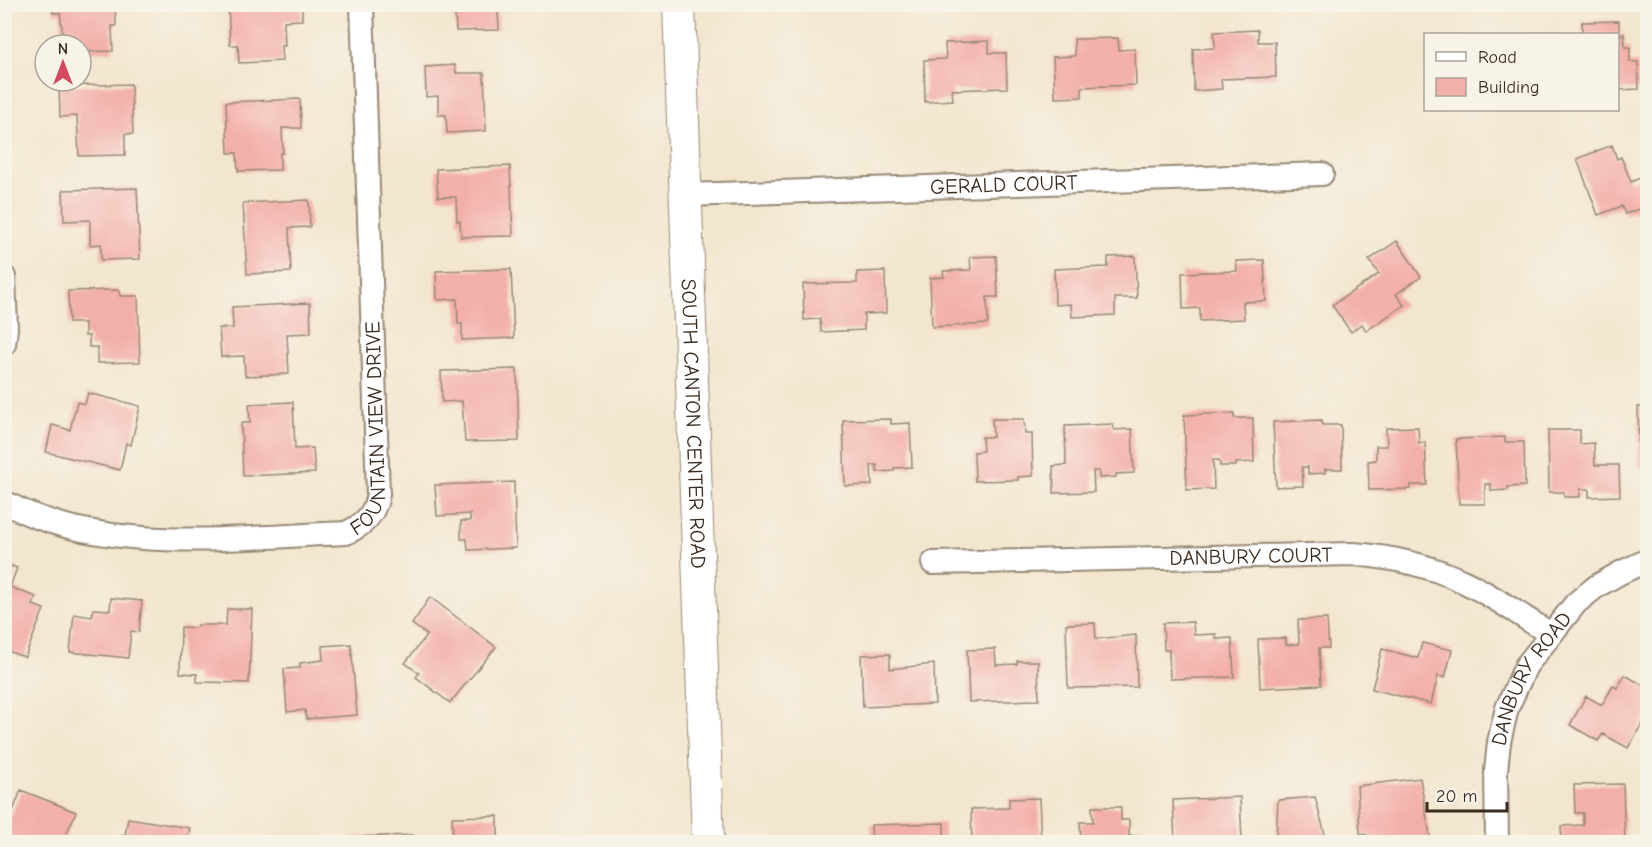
<svg xmlns="http://www.w3.org/2000/svg" width="1652" height="847" font-family="'Comic Neue',sans-serif">
<style>
.building{fill:#f3afa9}
.lines{fill:none;stroke-linecap:round;stroke-linejoin:round}
.minor-casing{stroke:#978876;stroke-width:26}
.secondary-casing{stroke:#978876;stroke-width:34}
.minor{stroke:#fff;stroke-width:22}
.secondary{stroke:#fff;stroke-width:32}
.labels{text-anchor:middle;stroke-width:6;stroke-linejoin:round;paint-order:stroke}
.street-label{font-size:21px;fill:#3b2a1e;stroke:#f7f3e8}
</style>
<rect width="100%" height="100%" fill="#f7f3e8"/>
<filter id="ink" filterUnits="userSpaceOnUse"><feTurbulence type="fractalNoise" baseFrequency=".0167" numOctaves="2"/><feDisplacementMap in="SourceGraphic" scale="12" xChannelSelector="R" yChannelSelector="G"/><feConvolveMatrix kernelMatrix="1 2 1 2 8 2 1 2 1" color-interpolation-filters="sRGB"/></filter>
<filter id="wash" filterUnits="userSpaceOnUse"><feTurbulence type="fractalNoise" baseFrequency=".008" numOctaves="4" result="noise"/><feDisplacementMap in="SourceGraphic" scale="24" xChannelSelector="R" yChannelSelector="G"/><feGaussianBlur stdDeviation="1.35" result="paint"/><feColorMatrix in="noise" values="0 0 0 0 0 0 0 0 0 0 0 0 0 0 0 0 0 1.4 0 .05"/><feComposite in="paint" operator="in"/></filter>
<g filter="url(#wash)">
<rect width="100%" height="100%" fill="#f3e6cf"/>
<g id="blocks">
<path class="building" d="M 53,4 L 115,4 L 116,26 L 112,26 L 113,51 L 81,52 L 81,45 L 72,45 L 72,36 L 63,37 L 60,13 L 53,13 Z
M 228,4 L 302,4 L 302,20 L 284,21 L 285,46 L 281,46 L 282,61 L 239,63 L 238,45 L 230,45 Z
M 452,4 L 507,4 L 507,11 L 498,11 L 499,30 L 456,31 L 455,15 L 452,15 Z
M 1619,21 L 1619,34 L 1582,34 L 1582,22 Z
M 1258,30 L 1258,42 L 1275,42 L 1276,77 L 1221,79 L 1222,89 L 1194,91 L 1193,49 L 1215,48 L 1214,32 Z
M 1624,34 L 1625,47 L 1630,47 L 1630,62 L 1638,62 L 1639,89 L 1618,90 L 1618,35 Z
M 1118,38 L 1119,50 L 1135,49 L 1136,85 L 1082,87 L 1082,97 L 1055,98 L 1053,57 L 1075,56 L 1074,39 Z
M 989,41 L 989,53 L 1006,53 L 1007,88 L 952,90 L 953,100 L 925,102 L 924,60 L 946,59 L 945,43 Z
M 455,65 L 456,73 L 484,73 L 486,131 L 447,133 L 446,115 L 438,115 L 438,96 L 426,97 L 425,67 Z
M 131,84 L 133,134 L 125,134 L 125,155 L 79,156 L 77,116 L 60,117 L 59,86 Z
M 300,99 L 301,128 L 282,128 L 283,153 L 280,153 L 280,170 L 238,171 L 237,153 L 228,153 L 226,102 Z
M 1612,145 L 1617,159 L 1621,157 L 1631,182 L 1642,177 L 1648,193 L 1648,206 L 1625,214 L 1622,206 L 1598,215 L 1577,159 Z
M 510,166 L 513,236 L 461,237 L 460,221 L 457,221 L 456,197 L 438,197 L 436,169 Z
M 137,188 L 140,259 L 101,260 L 101,244 L 90,245 L 90,220 L 64,221 L 63,190 Z
M 309,200 L 310,227 L 289,228 L 291,272 L 247,274 L 243,203 Z
M 1397,241 L 1421,277 L 1396,294 L 1404,305 L 1366,331 L 1362,324 L 1351,332 L 1332,305 L 1379,274 L 1369,260 Z
M 996,256 L 998,297 L 987,297 L 988,324 L 932,327 L 930,278 L 944,277 L 943,271 L 971,270 L 970,257 Z
M 1135,256 L 1137,298 L 1115,298 L 1115,315 L 1072,317 L 1071,304 L 1055,305 L 1054,269 L 1108,267 L 1108,257 Z
M 1264,260 L 1266,301 L 1243,302 L 1244,319 L 1200,321 L 1200,308 L 1183,309 L 1182,273 L 1237,271 L 1236,261 Z
M 511,269 L 514,338 L 462,340 L 462,324 L 458,324 L 457,299 L 437,300 L 436,271 Z
M 885,271 L 886,313 L 864,314 L 864,330 L 821,332 L 820,319 L 804,320 L 803,284 L 857,283 L 857,272 Z
M 119,290 L 120,296 L 138,296 L 140,362 L 97,363 L 97,347 L 89,347 L 89,336 L 85,336 L 85,323 L 69,323 L 68,291 Z
M 310,303 L 311,333 L 287,334 L 289,374 L 245,376 L 244,356 L 221,357 L 219,328 L 233,328 L 232,307 Z
M 517,369 L 519,441 L 465,442 L 462,401 L 442,402 L 441,371 Z
M 88,393 L 140,406 L 131,445 L 126,443 L 120,470 L 46,452 L 52,425 L 70,430 L 77,402 L 85,404 Z
M 293,402 L 295,449 L 313,448 L 315,473 L 243,476 L 241,423 L 250,423 L 249,404 Z
M 1638,407 L 1648,407 L 1648,468 L 1639,468 Z
M 1234,413 L 1234,418 L 1253,418 L 1254,462 L 1236,463 L 1236,466 L 1220,466 L 1219,460 L 1213,460 L 1214,489 L 1187,490 L 1184,415 Z
M 891,419 L 891,424 L 910,423 L 912,467 L 894,468 L 894,471 L 877,472 L 877,465 L 871,465 L 872,485 L 845,486 L 843,420 Z
M 992,419 L 1024,419 L 1025,434 L 1032,434 L 1033,476 L 1018,477 L 1018,480 L 975,481 L 974,452 L 983,451 L 982,437 L 993,437 Z
M 1322,420 L 1322,425 L 1341,425 L 1342,469 L 1325,469 L 1325,473 L 1308,474 L 1308,467 L 1302,467 L 1303,486 L 1276,487 L 1273,422 Z
M 1113,424 L 1114,430 L 1132,429 L 1134,473 L 1116,474 L 1116,477 L 1099,478 L 1099,471 L 1093,471 L 1094,492 L 1054,493 L 1053,466 L 1066,465 L 1065,426 Z
M 1418,427 L 1419,443 L 1425,442 L 1427,485 L 1411,485 L 1411,489 L 1369,490 L 1368,461 L 1376,460 L 1376,446 L 1387,446 L 1386,428 Z
M 1548,430 L 1580,430 L 1580,444 L 1594,443 L 1595,465 L 1619,465 L 1620,496 L 1589,497 L 1589,489 L 1580,489 L 1580,497 L 1564,497 L 1564,492 L 1549,492 Z
M 1505,437 L 1505,442 L 1524,442 L 1525,486 L 1508,487 L 1508,490 L 1491,491 L 1491,484 L 1485,484 L 1485,504 L 1459,504 L 1456,439 Z
M 514,482 L 516,548 L 468,550 L 467,539 L 461,539 L 461,521 L 470,521 L 470,514 L 437,516 L 435,485 Z
M 4,563 L 17,568 L 10,587 L 36,597 L 33,605 L 44,609 L 25,657 L 4,650 Z
M 430,597 L 496,647 L 450,703 L 416,677 L 419,673 L 405,663 L 427,635 L 412,624 Z
M 111,598 L 142,601 L 139,632 L 131,631 L 128,658 L 70,652 L 74,614 L 92,617 L 93,609 L 110,610 Z
M 227,609 L 252,609 L 249,683 L 197,682 L 197,674 L 180,673 L 181,627 L 197,628 L 197,625 L 226,625 Z
M 1327,619 L 1329,648 L 1319,648 L 1321,685 L 1260,688 L 1258,639 L 1286,638 L 1286,645 L 1299,644 L 1298,620 Z
M 1193,622 L 1194,635 L 1216,634 L 1216,639 L 1232,638 L 1234,677 L 1170,679 L 1169,650 L 1164,650 L 1163,623 Z
M 1095,623 L 1096,639 L 1136,635 L 1137,687 L 1068,688 L 1066,624 Z
M 1422,643 L 1452,650 L 1445,678 L 1438,676 L 1431,704 L 1372,689 L 1382,649 L 1418,658 Z
M 351,644 L 357,715 L 306,719 L 305,710 L 287,712 L 284,669 L 300,668 L 300,663 L 323,660 L 322,646 Z
M 995,649 L 996,665 L 1017,664 L 1017,661 L 1038,661 L 1039,700 L 969,702 L 967,650 Z
M 890,654 L 890,669 L 934,664 L 935,704 L 863,707 L 861,655 Z
M 1625,675 L 1648,688 L 1648,713 L 1628,748 L 1603,734 L 1598,741 L 1570,725 L 1586,696 L 1602,705 L 1613,686 L 1617,688 Z
M 1420,778 L 1431,842 L 1385,842 L 1360,833 L 1357,786 Z
M 1623,784 L 1625,842 L 1562,842 L 1561,826 L 1583,825 L 1583,813 L 1575,813 L 1574,785 Z
M 21,790 L 76,812 L 63,842 L 5,842 L 5,832 Z
M 1240,797 L 1242,842 L 1175,842 L 1173,800 Z
M 1315,797 L 1327,842 L 1276,842 L 1278,800 Z
M 1039,798 L 1041,842 L 972,842 L 971,809 L 1009,808 L 1009,799 Z
M 1092,807 L 1121,807 L 1121,820 L 1129,820 L 1129,836 L 1146,836 L 1146,842 L 1081,842 L 1080,822 L 1093,822 Z
M 498,816 L 498,842 L 453,842 L 452,817 Z
M 128,818 L 190,828 L 187,842 L 120,842 L 122,835 L 125,835 Z
M 944,823 L 944,842 L 872,842 L 871,825 Z
M 413,835 L 414,842 L 354,842 L 354,837 Z"/>
</g>
</g>
<g filter="url(#ink)">
<use href="#blocks" fill-opacity="0" stroke="#978876" stroke-width="1.5"/>
<g class="lines">
<defs>
<g id="minor">
<path id="s1" d="M 686,195 L 1322,174"/>
<path d="M 4,277 L 6,329 L 4,344"/>
<path id="s2" d="M 4,502 C 102,556 238,537 346,533 C 364,525 375,514 378,494 L 362,4"/>
<path id="s3" d="M 933,563 L 1353,554 C 1390,557 1426,564 1460,580 C 1490,593 1522,617 1551,634"/>
<path id="s4" d="M 1497,842 L 1496,771 L 1499,742 L 1507,708 L 1526,666 L 1576,603 L 1597,586 L 1620,573 L 1648,560"/>
</g>
<g id="secondary">
<path id="s5" d="M 679,4 L 708,842"/>
</g>
</defs>
<use href="#minor" class="minor-casing"/>
<use href="#secondary" class="secondary-casing"/>
<use href="#minor" class="minor"/>
<use href="#secondary" class="secondary"/>
</g>
</g>
<g class="labels">
<g class="street-label">
<text dy="7" stroke="none"><textPath href="#s1" startOffset="318">GERALD COURT</textPath></text>
<text dy="7" stroke="none"><textPath href="#s2" startOffset="464">FOUNTAIN VIEW DRIVE</textPath></text>
<text dy="7" stroke="none"><textPath href="#s5" startOffset="420">SOUTH CANTON CENTER ROAD</textPath></text>
<text dy="7" stroke="none"><textPath href="#s3" startOffset="318">DANBURY COURT</textPath></text>
<text dy="7" stroke="none"><textPath href="#s4" startOffset="172">DANBURY ROAD</textPath></text>
</g>
</g>
<rect width="1652" height="847" fill="none" stroke="#f7f3e8" stroke-width="24"/>
<rect x="1424" y="33" width="195" height="78" fill="#f7f3e8" stroke="#aca397" stroke-width="1.5"/>
<rect x="1436" y="52" width="30" height="9" fill="#ffffff" stroke="#aca397" stroke-width="1.5"/>
<text x="1478" y="63" font-size="18" fill="#3b2a1e">Road</text>
<rect x="1436" y="78" width="30" height="18" fill="#f3afa9" stroke="#aca397" stroke-width="1.5"/>
<text x="1478" y="93" font-size="18" fill="#3b2a1e">Building</text>
<g transform="translate(63 63)"><circle r="28" fill="#f7f3e8" stroke="#aca397" stroke-width="1.5"/>
<path d="M0-4.5L10 22L0 15L-10 22Z" fill="#d1495b"/>
<text y="-9" font-size="16" font-weight="bold" text-anchor="middle" fill="#3b2a1e">N</text>
</g>
<path d="M1427 802v9h80v-9" fill="none" stroke="#3b2a1e" stroke-width="3"/>
<text x="1436" y="802" font-size="18" fill="#3b2a1e" stroke="#f7f3e8" stroke-width="4.5" paint-order="stroke">20 m</text>
</svg>
